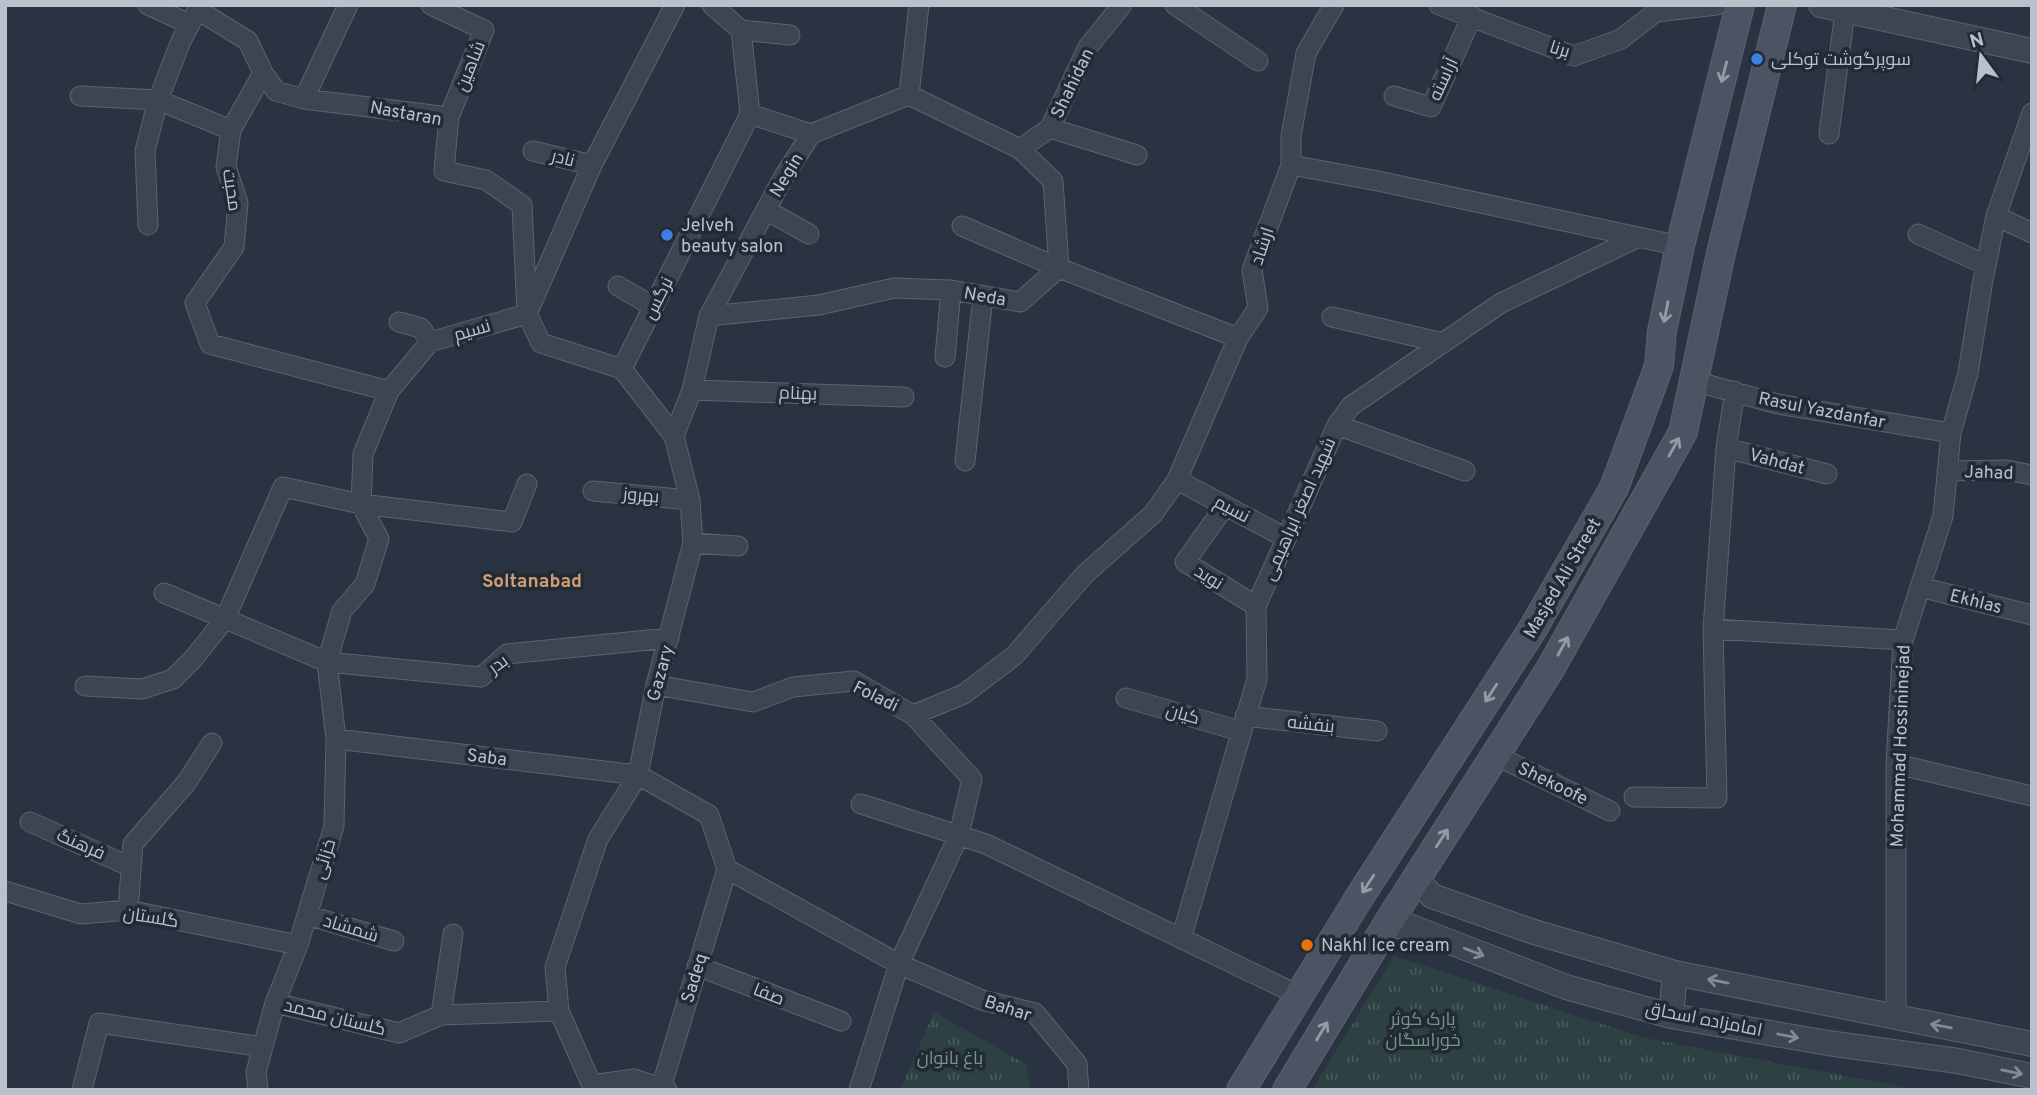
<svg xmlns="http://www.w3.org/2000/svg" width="2037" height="1095" font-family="Overpass,Cairo,sans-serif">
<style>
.grass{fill:url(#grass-tufts)}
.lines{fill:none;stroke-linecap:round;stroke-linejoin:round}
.minor-casing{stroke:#5c636e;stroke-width:21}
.tertiary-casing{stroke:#5c636e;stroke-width:26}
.secondary-casing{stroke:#5c636e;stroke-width:30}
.minor{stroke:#3e4551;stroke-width:19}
.tertiary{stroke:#3e4551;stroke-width:24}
.secondary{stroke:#4c5463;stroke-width:28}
.oneway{stroke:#949ba7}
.oneway2{stroke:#838994}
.shop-dot{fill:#3f7fe0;stroke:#222a36;stroke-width:2.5}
.food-dot{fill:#e8710a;stroke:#222a36;stroke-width:2.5}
.labels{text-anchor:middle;stroke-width:7;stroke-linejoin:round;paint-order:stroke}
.street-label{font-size:18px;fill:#bbc1cb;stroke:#222a36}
.poi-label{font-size:18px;fill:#bbc1cb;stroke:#222a36;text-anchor:start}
.park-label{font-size:18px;fill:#74997e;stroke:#222a36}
.neighbourhood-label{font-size:19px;font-weight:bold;fill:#cd9d74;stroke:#222a36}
</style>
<defs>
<pattern id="grass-tufts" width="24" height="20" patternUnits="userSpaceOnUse" patternTransform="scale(1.75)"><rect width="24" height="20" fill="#2d4143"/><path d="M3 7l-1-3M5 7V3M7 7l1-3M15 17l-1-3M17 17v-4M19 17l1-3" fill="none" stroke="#4a5b5d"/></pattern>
</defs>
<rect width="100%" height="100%" fill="#2a3341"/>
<path class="grass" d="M 1394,956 L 1645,1038 L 1920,1090 L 1312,1090 Z
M 934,1012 L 1027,1065 L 1030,1090 L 900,1090 Z"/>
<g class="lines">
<defs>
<path id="minor" d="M 148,5 L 189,24
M 431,5 L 484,30 L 449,117
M 712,5 L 741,30 L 750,114 L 811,134
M 1175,5 L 1258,61
M 1439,5 L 1574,56 L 1621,39 L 1656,12 L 1717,5
M 198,10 L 248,41 L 263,73 L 276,91 L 304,99 L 449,117 L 444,171 L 486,180 L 522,205 L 527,314 L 541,343 L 622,369 L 674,436 L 690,500 L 693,543 L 656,685 L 638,775 L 598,839 L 555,967 L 559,1011 L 594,1090
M 741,30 L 790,35
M 263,73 L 231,130 L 226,167 L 238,203 L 234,247 L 195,303 L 210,344 L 389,391
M 909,95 L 1020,149
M 80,96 L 158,100 L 231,130
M 1394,96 L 1431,107 L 1472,16
M 304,99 L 348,5
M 1050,128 L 1137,155
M 1829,134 L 1845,11
M 533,151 L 592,165
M 1291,165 L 1378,181 L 1680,246
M 766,210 L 809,234
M 1996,216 L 2032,233
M 148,225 L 145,151 L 158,100 L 181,41 L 200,5
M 962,226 L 1059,268 L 1053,181 L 1020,149 L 1050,128 L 1088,47 L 1122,5
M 1918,234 L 1986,265
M 618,286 L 654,307
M 709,316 L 819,305 L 894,288 L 951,290 L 1020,302 L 1059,268 L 1238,338
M 1332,317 L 1443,343
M 399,322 L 421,328 L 430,342
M 945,357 L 951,290
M 622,369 L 750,114
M 1694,381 L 1778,404 L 1951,433
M 692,390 L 904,397
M 1337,425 L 1465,471
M 674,436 L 692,390 L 709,316 L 783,178 L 811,134 L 909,95 L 919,5
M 1726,448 L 1827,474
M 965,461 L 983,296
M 1947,471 L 2006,470 L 2032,475
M 1177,480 L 1286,538
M 593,491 L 690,500
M 1225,506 L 1185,562 L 1256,606
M 693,543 L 738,546
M 1920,587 L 2032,615
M 164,593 L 327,662 L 481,677 L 507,654 L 669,638
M 1713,629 L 1903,640
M 656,685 L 753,702 L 793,687 L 854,681 L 913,715 L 972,779 L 959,835 L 899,964 L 859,1090
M 85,686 L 142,689 L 173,679 L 193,659 L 225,619 L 283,487 L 361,504 L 512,522 L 527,484
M 1126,698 L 1240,731
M 913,715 L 964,694 L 1015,655 L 1085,574 L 1153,514 L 1177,480 L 1238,338 L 1258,308 L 1252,270 L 1291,165 L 1291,136 L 1306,53 L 1334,5
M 1245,716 L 1377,731
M 336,739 L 638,775 L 709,815 L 727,869 L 661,1088
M 1495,755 L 1610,811
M 1896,764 L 2032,796
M 1634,797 L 1717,798 L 1713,629 L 1726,448 L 1735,391
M 861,804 L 986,844 L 1298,995
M 30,822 L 131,867
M 727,869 L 899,964 L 982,1000 L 1035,1013 L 1077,1064 L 1079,1090
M 5,891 L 81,914 L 128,910 L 298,945
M 128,910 L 133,844 L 186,783 L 212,743
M 307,915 L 394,941
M 1181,939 L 1257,679 L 1256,606 L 1337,425 L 1351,406 L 1501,303 L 1639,237
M 697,966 L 841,1021
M 275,1003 L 399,1033 L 441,1015 L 559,1011
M 441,1015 L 453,934
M 1896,1018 L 1896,764 L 1903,640 L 1943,516 L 1951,433 L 1968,373 L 1983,280 L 1996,216 L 2032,113
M 592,1085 L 634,1079 L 667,1090
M 82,1090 L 99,1023 L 263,1047
M 258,1090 L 256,1072 L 275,1003 L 298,945 L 334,826 L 336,739 L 327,662 L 342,611 L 365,584 L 379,539 L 361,504 L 363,454 L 389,391 L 430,342 L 527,314 L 592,165 L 675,5"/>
<path id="tertiary" d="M 1821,5 L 2032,51
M 1416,879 L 1432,896 L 1534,932 L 1675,973 L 2032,1044
M 1387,926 L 1409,926 L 1566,987 L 1671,1016 L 1828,1043 L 1958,1061 L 2032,1076
M 1671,1016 L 1675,973"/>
<path id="secondary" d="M 1241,1090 L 1362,893 L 1532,630 L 1614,488 L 1659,366 L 1662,331 L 1680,246 L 1740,5
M 1287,1090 L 1393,915 L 1549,671 L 1683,432 L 1721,253 L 1782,5"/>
</defs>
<use href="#minor" class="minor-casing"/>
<use href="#tertiary" class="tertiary-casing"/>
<use href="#secondary" class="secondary-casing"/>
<use href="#minor" class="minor"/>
<use href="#tertiary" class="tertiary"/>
<use href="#secondary" class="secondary"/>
</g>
<defs><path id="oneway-shaft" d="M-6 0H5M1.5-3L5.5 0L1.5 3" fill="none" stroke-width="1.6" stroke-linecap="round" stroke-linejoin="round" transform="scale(1.75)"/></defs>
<g class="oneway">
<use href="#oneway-shaft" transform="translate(1724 72) rotate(105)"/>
<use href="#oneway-shaft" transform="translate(1666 312) rotate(101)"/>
<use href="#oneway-shaft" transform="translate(1674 447) rotate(-61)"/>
<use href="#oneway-shaft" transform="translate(1563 646) rotate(-61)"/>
<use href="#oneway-shaft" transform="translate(1491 693) rotate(123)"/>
<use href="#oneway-shaft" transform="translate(1442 838) rotate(-57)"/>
<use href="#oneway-shaft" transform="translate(1368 884) rotate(123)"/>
<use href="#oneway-shaft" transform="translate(1322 1031) rotate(-59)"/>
</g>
<g class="oneway2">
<use href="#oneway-shaft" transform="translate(1474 952) rotate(21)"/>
<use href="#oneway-shaft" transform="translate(1718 981) rotate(-169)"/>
<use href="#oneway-shaft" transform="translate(1941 1026) rotate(-170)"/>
<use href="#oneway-shaft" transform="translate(1788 1036) rotate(11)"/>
<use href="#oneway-shaft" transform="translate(2012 1072) rotate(12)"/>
</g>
<g class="shop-dot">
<circle cx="1757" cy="59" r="7"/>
<circle cx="667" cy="235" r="7"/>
</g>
<circle class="food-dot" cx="1307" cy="945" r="7"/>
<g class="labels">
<g class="street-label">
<text transform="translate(1560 49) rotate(17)" y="6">برنا</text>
<text transform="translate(470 66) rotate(-68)" y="6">شاهین</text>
<text transform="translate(1443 79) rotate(-65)" y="6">آراسته</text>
<text transform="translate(1072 83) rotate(-64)" y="6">Shahidan</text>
<text transform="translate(406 113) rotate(10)" y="6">Nastaran</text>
<text transform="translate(563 158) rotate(14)" y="6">نادر</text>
<text transform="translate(786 175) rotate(-59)" y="6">Negin</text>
<text transform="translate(232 190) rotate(81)" y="6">محبت</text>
<text transform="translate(1262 246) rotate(-71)" y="6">ارشاد</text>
<text transform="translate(985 296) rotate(10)" y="6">Neda</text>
<text transform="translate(658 298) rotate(-63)" y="6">نرگس</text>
<text transform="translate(472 330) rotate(-16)" y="6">نسیم</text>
<text transform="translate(798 393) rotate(2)" y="6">بهنام</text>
<text transform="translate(1822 410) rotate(11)" y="6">Rasul Yazdanfar</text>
<text transform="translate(1777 461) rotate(15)" y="6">Vahdat</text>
<text transform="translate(1989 472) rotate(2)" y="6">Jahad</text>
<text transform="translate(641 495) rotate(5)" y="6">بهروز</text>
<text transform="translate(1232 509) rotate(28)" y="6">نسیم</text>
<text transform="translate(1299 509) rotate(-66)" y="6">شهید اصغر ابراهیمی</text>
<text transform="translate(1209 577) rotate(32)" y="6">نوید</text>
<text transform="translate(1562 578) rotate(-60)" y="6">Masjed Ali Street</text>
<text transform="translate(1976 601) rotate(14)" y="6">Ekhlas</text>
<text transform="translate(498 664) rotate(-36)" y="6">بدر</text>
<text transform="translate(660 673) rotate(-75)" y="6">Gazary</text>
<text transform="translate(876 696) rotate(26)" y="6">Foladi</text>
<text transform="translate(1183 714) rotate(16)" y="6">کیان</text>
<text transform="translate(1311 724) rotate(6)" y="6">بنفشه</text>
<text transform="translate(1900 746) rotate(-88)" y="6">Mohammad Hossininejad</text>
<text transform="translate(487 757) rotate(7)" y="6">Saba</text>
<text transform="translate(1553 783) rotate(26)" y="6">Shekoofe</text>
<text transform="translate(81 844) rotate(24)" y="6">فرهنگ</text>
<text transform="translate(324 859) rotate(-73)" y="6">خزائی</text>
<text transform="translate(151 917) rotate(9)" y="6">گلستان</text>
<text transform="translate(351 928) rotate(17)" y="6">شمشاد</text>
<text transform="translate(694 978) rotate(-73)" y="6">Sadeq</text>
<text transform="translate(769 994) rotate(21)" y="6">صفا</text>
<text transform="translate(1008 1008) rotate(18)" y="6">Bahar</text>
<text transform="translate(335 1017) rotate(14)" y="6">گلستان محمد</text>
<text transform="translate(1704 1019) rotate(11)" y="6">امامزاده اسحاق</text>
</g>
<g class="poi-label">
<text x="1771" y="65">سوپرگوشت توکلی</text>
<text x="681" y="231">Jelveh<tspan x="681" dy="21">beauty salon</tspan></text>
<text x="1321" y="951">Nakhl Ice cream</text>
</g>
<g class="park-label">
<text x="1423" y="1025">پارک کوثر<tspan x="1423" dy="21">خوراسگان</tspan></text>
<text x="950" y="1064">باغ بانوان</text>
</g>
<g class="neighbourhood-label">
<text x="532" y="587">Soltanabad</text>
</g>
</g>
<rect width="2037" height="1095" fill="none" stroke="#bbc1cb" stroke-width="14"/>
<g transform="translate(1981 56) rotate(345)" stroke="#222a36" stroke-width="5" paint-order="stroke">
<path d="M0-5L12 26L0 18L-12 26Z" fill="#bbc1cb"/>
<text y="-10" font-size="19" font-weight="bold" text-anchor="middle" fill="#bbc1cb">N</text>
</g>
</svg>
